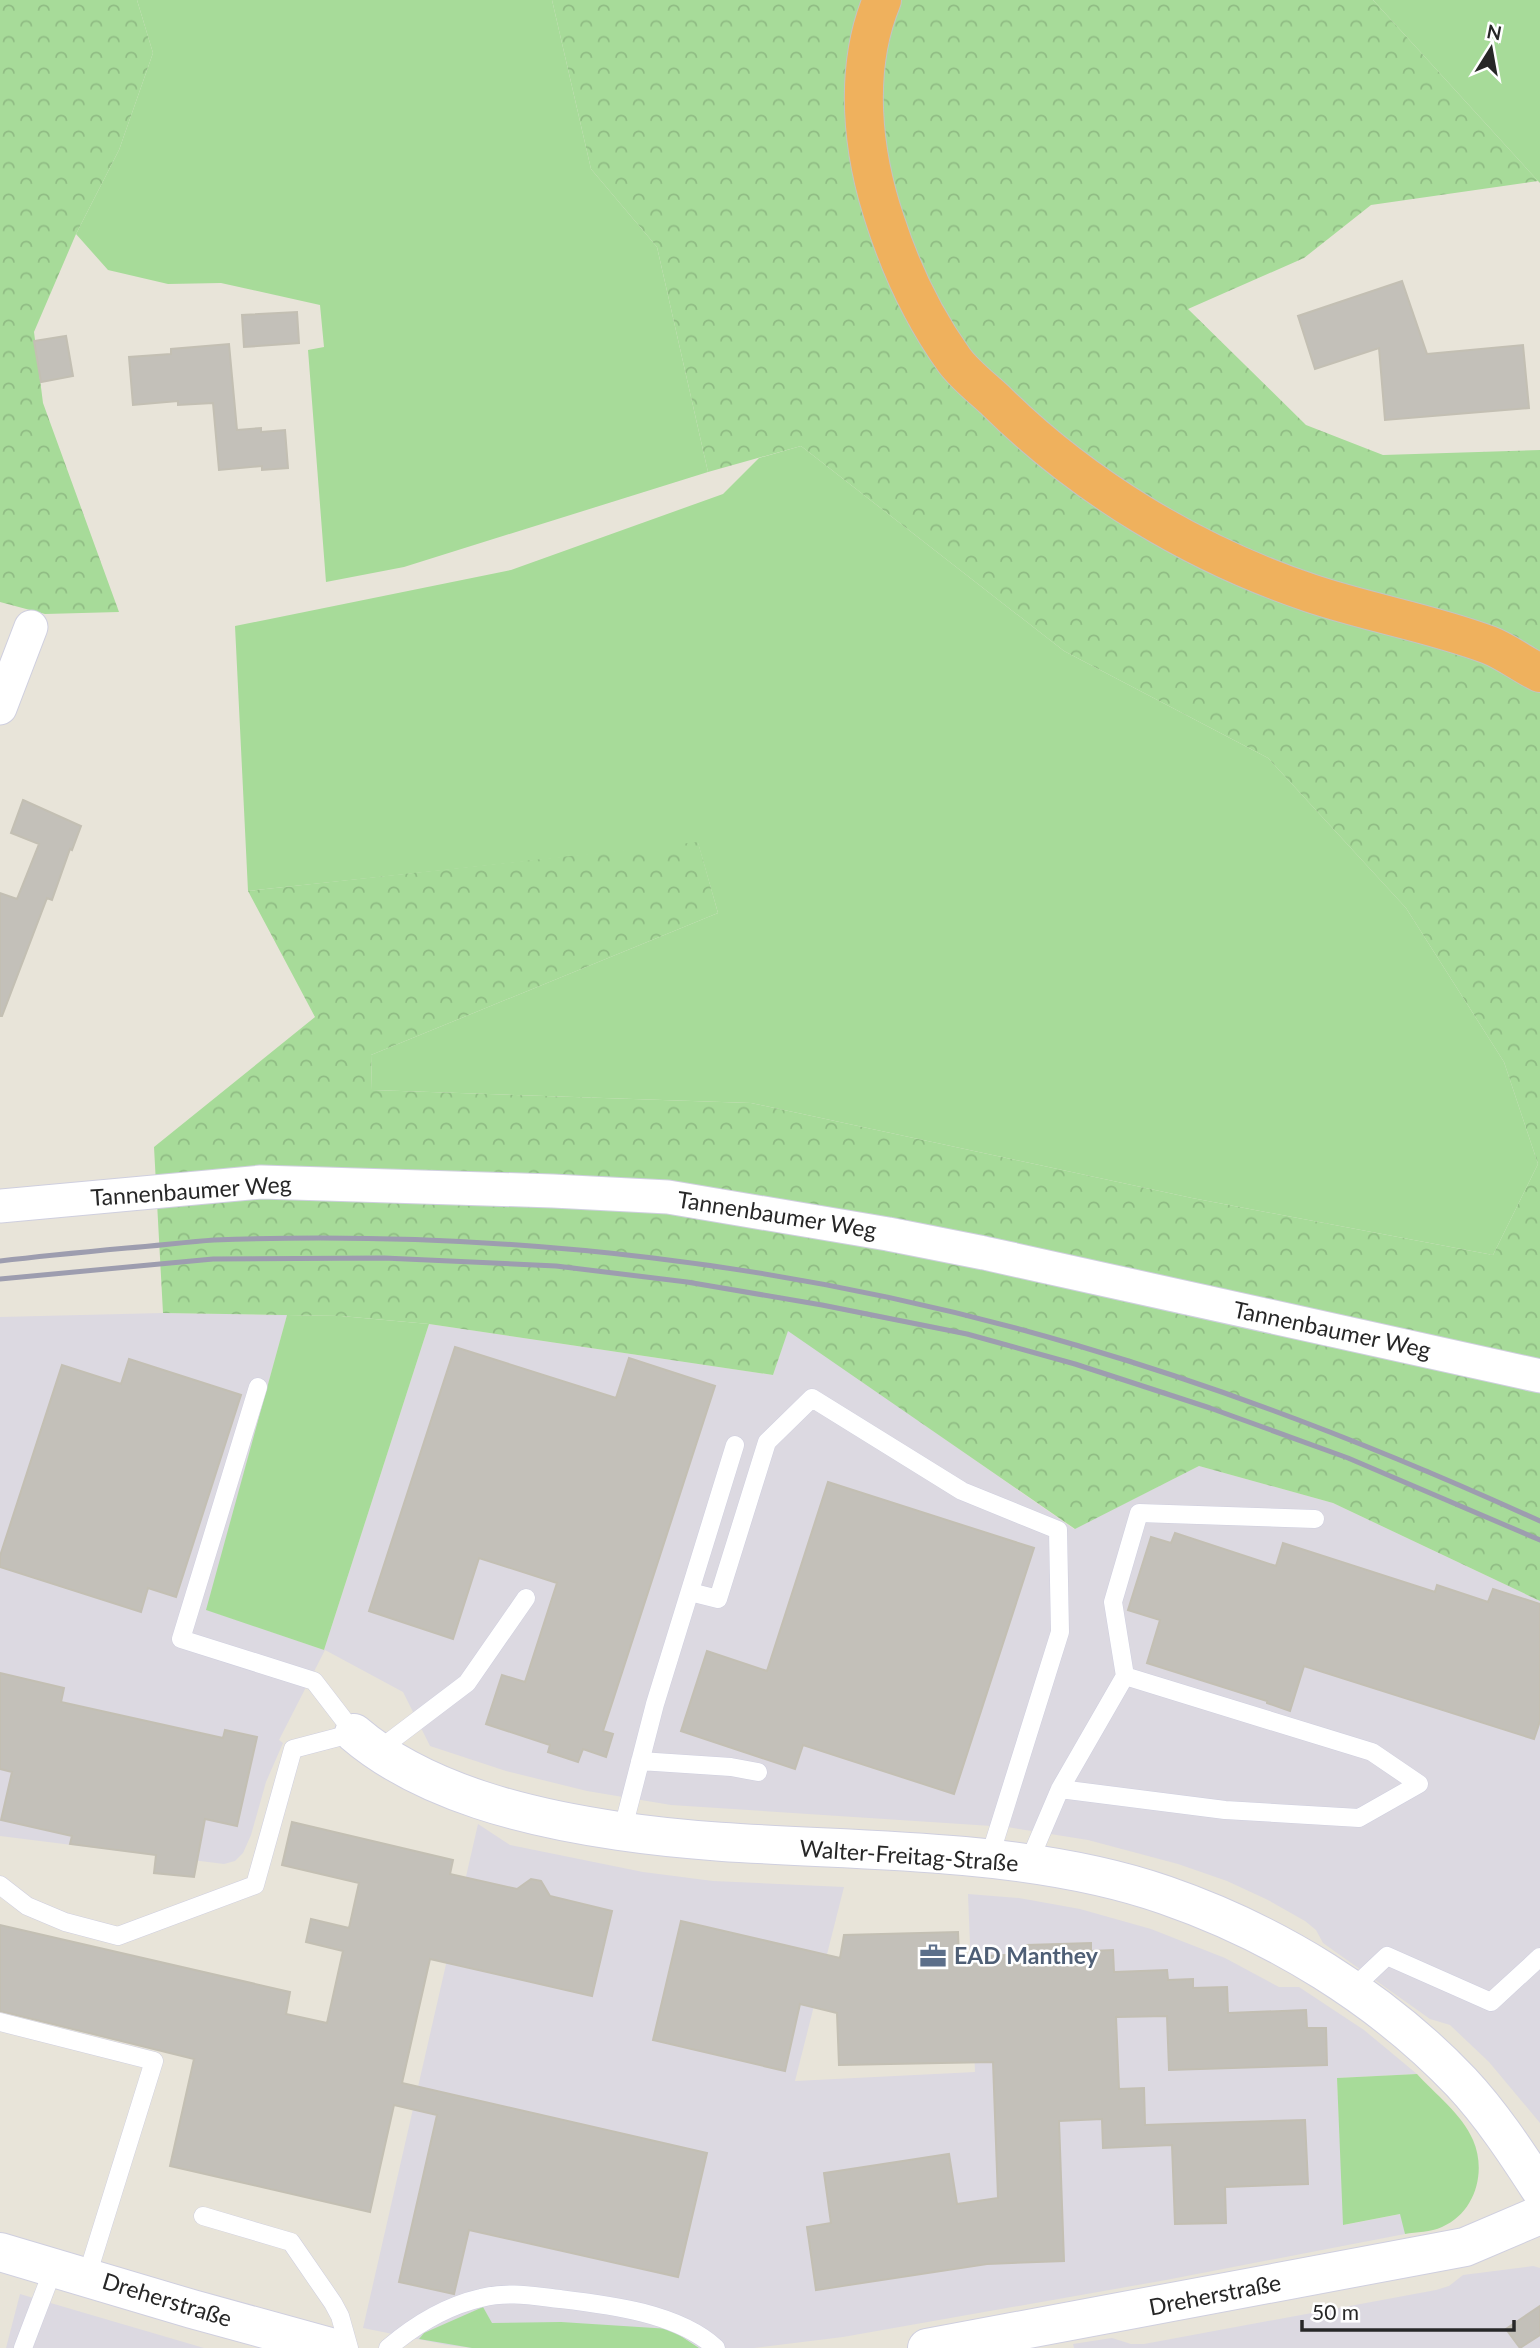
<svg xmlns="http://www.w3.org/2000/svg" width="1540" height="2348" font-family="Lato,sans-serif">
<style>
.industrial{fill:#dcd9e1}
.grass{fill:#a7db99}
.forest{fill:url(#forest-crowns)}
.building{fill:#c3c0b9;stroke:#c3bfb3;stroke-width:2}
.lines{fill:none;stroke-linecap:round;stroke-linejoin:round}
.lane-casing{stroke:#cfcfdf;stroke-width:19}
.street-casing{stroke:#cfcfdf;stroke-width:35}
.secondary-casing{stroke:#cfcfdf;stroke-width:40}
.highway-casing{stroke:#c3c3c3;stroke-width:40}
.lane{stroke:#fff;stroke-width:18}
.street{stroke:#fff;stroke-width:33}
.secondary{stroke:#fff;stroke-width:38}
.highway{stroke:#efb15d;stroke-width:38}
.rail{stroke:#9d9daf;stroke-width:5}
.labels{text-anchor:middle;stroke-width:5;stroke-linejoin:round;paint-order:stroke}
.street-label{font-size:23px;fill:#272727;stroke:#fff}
.service-label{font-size:23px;font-weight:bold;fill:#4e5e75;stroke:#fff;text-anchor:start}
</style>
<defs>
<pattern id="forest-crowns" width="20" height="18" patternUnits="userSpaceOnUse" patternTransform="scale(1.75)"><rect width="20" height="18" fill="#a7db99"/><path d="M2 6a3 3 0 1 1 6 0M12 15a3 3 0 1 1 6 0" fill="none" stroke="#90bc84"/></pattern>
</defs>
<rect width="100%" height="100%" fill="#e8e4d9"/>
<path class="industrial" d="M 163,1313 L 287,1315 L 207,1610 L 324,1650 L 429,1324 L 773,1375 L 788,1330 L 1074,1529 L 1199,1466 L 1333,1503 L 1540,1601 L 1540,2123 L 1489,2062 L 1450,2025 L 1430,2019 L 1323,1943 L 1316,1930 L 1305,1921 L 1268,1900 L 1227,1881 L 1178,1864 L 1088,1840 L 1007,1827 L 671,1805 L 587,1791 L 506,1771 L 430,1746 L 403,1692 L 325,1650 L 279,1740 L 283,1743 L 266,1782 L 251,1835 L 243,1853 L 235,1861 L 224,1864 L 0,1836 L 0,1317 Z
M 478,1824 L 510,1845 L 643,1872 L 713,1881 L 844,1887 L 795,2081 L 975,2072 L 968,1894 L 1019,1898 L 1080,1909 L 1151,1929 L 1225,1958 L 1279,1987 L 1299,1987 L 1364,2030 L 1417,2074 L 1337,2078 L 1344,2225 L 1401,2214 L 1405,2234 L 1166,2280 L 843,2337 L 754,2348 L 472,2348 L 447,2345 L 363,2328 Z
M 1533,2266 L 1540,2268 L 1540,2348 L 1074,2348 L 1073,2344 L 1112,2338 L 1131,2344 L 1144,2344 L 1436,2290 L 1449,2286 L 1463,2275 Z
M 20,2294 L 204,2348 L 6,2348 Z"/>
<path class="grass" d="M 137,0 L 552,0 L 591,169 L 657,247 L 708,472 L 404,567 L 326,582 L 308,350 L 324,347 L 320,305 L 221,283 L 168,284 L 108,270 L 76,234 L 119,150 L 153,53 Z
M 1373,0 L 1540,0 L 1540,183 L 1538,181 Z
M 801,446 L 1064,651 L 1268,758 L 1406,908 L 1504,1062 L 1538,1164 L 1493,1255 L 1192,1198 L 751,1103 L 372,1090 L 371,1055 L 718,913 L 698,843 L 248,891 L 235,626 L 511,570 L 723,494 L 759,458 Z
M 287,1315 L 341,1316 L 429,1324 L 324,1650 L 206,1610 Z
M 1417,2074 C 1435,2094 1462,2114 1473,2140 C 1487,2172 1475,2213 1442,2227 C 1431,2232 1416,2232 1405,2234 L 1400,2214 L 1343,2225 L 1337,2078 Z
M 483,2307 L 492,2323 L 561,2322 L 670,2329 L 699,2348 L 472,2348 L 419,2339 L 424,2333 Z"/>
<path class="forest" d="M 0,0 L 137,0 L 153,53 L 119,150 L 76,234 L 34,332 L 43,403 L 119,612 L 45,614 L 0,602 Z
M 552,0 L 1373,0 L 1538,181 L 1371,205 L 1304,258 L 1188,309 L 1306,425 L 1383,455 L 1540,450 L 1540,1601 L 1333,1503 L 1199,1466 L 1075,1529 L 788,1331 L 773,1375 L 429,1324 L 341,1316 L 163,1313 L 154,1147 L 315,1017 L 248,891 L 698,842 L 718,913 L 371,1055 L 372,1090 L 751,1103 L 1192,1198 L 1493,1255 L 1538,1164 L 1504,1062 L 1406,908 L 1268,758 L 1064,651 L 801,446 L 708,472 L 657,247 L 591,169 Z"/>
<path class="building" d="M 1402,281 L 1427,354 L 1523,345 L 1529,408 L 1385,420 L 1379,348 L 1315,369 L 1298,316 Z
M 297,312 L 299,343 L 244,347 L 242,315 Z
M 66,336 L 73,376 L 41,382 L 34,341 Z
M 229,344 L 237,430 L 261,428 L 261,432 L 285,430 L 288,468 L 262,470 L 262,466 L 219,470 L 213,403 L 178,405 L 178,401 L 133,405 L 129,357 L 171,354 L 171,349 Z
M 23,800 L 81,826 L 72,850 L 70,849 L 52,900 L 47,898 L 2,1016 L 0,1016 L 0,893 L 17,899 L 39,844 L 11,833 Z
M 455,1347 L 616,1398 L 629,1358 L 715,1386 L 603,1731 L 613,1734 L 606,1757 L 583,1749 L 578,1762 L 548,1752 L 550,1745 L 486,1724 L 502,1675 L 525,1682 L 557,1583 L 479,1558 L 453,1639 L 369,1611 Z
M 129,1359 L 241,1395 L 176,1597 L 148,1588 L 141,1612 L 0,1567 L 0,1556 L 62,1365 L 121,1384 Z
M 828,1482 L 1034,1548 L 954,1794 L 803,1745 L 795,1769 L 681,1731 L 707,1651 L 767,1671 Z
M 1175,1533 L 1276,1566 L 1283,1543 L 1435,1592 L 1437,1585 L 1488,1602 L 1493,1589 L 1540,1604 L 1540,1721 L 1534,1739 L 1304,1666 L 1290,1711 L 1267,1703 L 1267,1701 L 1147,1663 L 1160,1620 L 1128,1610 L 1151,1537 L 1171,1543 Z
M 0,1673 L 64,1688 L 61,1702 L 223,1738 L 225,1730 L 257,1737 L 237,1826 L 205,1819 L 194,1877 L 154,1873 L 156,1855 L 70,1844 L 72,1836 L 1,1820 L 12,1772 L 0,1769 Z
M 292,1822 L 453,1860 L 450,1874 L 517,1889 L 531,1879 L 541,1881 L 550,1896 L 612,1911 L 592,1996 L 430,1959 L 402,2083 L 707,2153 L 678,2277 L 469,2230 L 454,2294 L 399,2282 L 437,2115 L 394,2105 L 370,2212 L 170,2166 L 194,2059 L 0,2011 L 0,1925 L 290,1992 L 286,2014 L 327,2023 L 343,1951 L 306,1942 L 311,1919 L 349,1928 L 359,1883 L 282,1865 Z
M 681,1921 L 840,1958 L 844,1935 L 958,1932 L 959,1957 L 1027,1954 L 1027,1945 L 1091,1943 L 1091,1951 L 1113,1950 L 1114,1972 L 1167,1970 L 1168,1980 L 1193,1979 L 1193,1988 L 1227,1987 L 1228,2013 L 1306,2010 L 1307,2028 L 1326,2028 L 1327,2065 L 1169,2070 L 1167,2016 L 1116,2017 L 1119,2089 L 1144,2088 L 1145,2125 L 1305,2120 L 1308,2184 L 1225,2187 L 1226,2223 L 1175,2224 L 1172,2145 L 1103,2148 L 1102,2119 L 1059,2121 L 1064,2261 L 987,2264 L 816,2290 L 807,2227 L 831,2223 L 824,2173 L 949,2154 L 957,2204 L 998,2198 L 993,2062 L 839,2065 L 837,2013 L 800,2004 L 785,2071 L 653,2040 Z
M 1540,2306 L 1540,2335 L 1520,2348 L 1506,2329 Z"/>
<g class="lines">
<defs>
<path id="lane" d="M 690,1592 L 718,1599 L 767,1442 L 812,1398 L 962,1491 L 1058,1530 L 1060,1632 L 989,1859
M 1125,1676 L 1113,1602 L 1139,1513 L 1315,1519
M 376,1752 L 467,1683 L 526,1598
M 640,1761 L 731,1767 L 758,1772
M 622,1832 L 655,1704 L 735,1445
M 1028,1864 L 1060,1789 L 1125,1676 L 1372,1752 L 1419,1784 L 1359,1818 L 1225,1810 L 1060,1789
M 0,1885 L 27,1906 L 65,1922 L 118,1936 L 255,1885 L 293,1749 L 354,1733 L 314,1681 L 181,1639 L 258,1387
M 1351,1990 L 1387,1956 L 1491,2002 L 1540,1957
M 0,2022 L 154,2061 L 87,2276
M 203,2216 L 291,2242 L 333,2303 L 340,2316 L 349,2348
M 23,2348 L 54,2267
M 388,2348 C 415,2325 446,2306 481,2298 C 508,2291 533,2296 560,2299 C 610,2305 678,2313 716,2348"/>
<path id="street" d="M 0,708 L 31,627
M 0,1206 L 261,1182 L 553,1191 L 668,1197 L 888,1234 L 984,1253 L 1540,1376"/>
<path id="secondary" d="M 354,1733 C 424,1793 530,1818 619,1831 C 733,1848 849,1845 964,1856 C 1031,1862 1102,1873 1165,1895 C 1275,1933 1381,1998 1461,2082 C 1491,2114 1516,2152 1540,2189
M 0,2252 L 192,2309 L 334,2348
M 927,2348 L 1465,2247 L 1540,2215"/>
<path id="highway" d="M 882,0 C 853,70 862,153 886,223 C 902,272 924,318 954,360 C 965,375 982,388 996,401 C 1083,487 1194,554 1310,593 C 1369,613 1431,623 1489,645 C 1507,652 1523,665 1540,673"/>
</defs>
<use href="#lane" class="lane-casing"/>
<use href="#street" class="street-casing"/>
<use href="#secondary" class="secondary-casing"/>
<use href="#highway" class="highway-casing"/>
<use href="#lane" class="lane"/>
<use href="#street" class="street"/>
<use href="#secondary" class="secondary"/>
<use href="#highway" class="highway"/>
<path class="rail" d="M 0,1261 C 42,1256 84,1252 127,1248 C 156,1246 185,1242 214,1240 C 504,1229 801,1263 1079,1346 C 1236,1392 1391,1453 1540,1521
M 0,1279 L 213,1259 L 384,1258 L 556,1266 L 687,1282 L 822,1305 L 967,1334 L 1075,1364 L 1210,1408 L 1348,1458 L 1540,1540"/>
</g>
<defs>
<symbol id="office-bare" viewBox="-9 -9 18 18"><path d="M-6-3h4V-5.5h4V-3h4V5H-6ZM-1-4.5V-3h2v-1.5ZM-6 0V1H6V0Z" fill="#5c6f8a" stroke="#fff" stroke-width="2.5" paint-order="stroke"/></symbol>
</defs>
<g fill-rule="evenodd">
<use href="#office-bare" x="914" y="1937" width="38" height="38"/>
</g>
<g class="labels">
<g class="street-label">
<text transform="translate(191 1191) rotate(-4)" y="8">Tannenbaumer Weg</text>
<text transform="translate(777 1215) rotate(9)" y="8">Tannenbaumer Weg</text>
<text transform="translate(1332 1330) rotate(12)" y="8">Tannenbaumer Weg</text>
<text transform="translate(909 1856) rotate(4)" y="8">Walter-Freitag-Straße</text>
<text transform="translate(1215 2295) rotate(-11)" y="8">Dreherstraße</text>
<text transform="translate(167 2300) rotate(17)" y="8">Dreherstraße</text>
</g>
<g class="service-label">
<text x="954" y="1964">EAD Manthey</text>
</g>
</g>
<g transform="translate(1491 49) rotate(11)" stroke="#ffffff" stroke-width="5" paint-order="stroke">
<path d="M0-5L12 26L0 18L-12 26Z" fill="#272727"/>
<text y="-10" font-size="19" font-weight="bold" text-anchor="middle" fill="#272727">N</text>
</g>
<path d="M1302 2320v10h212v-10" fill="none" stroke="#272727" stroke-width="3.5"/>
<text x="1312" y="2320" font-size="21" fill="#272727" stroke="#ffffff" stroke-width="5" paint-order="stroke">50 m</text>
</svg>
